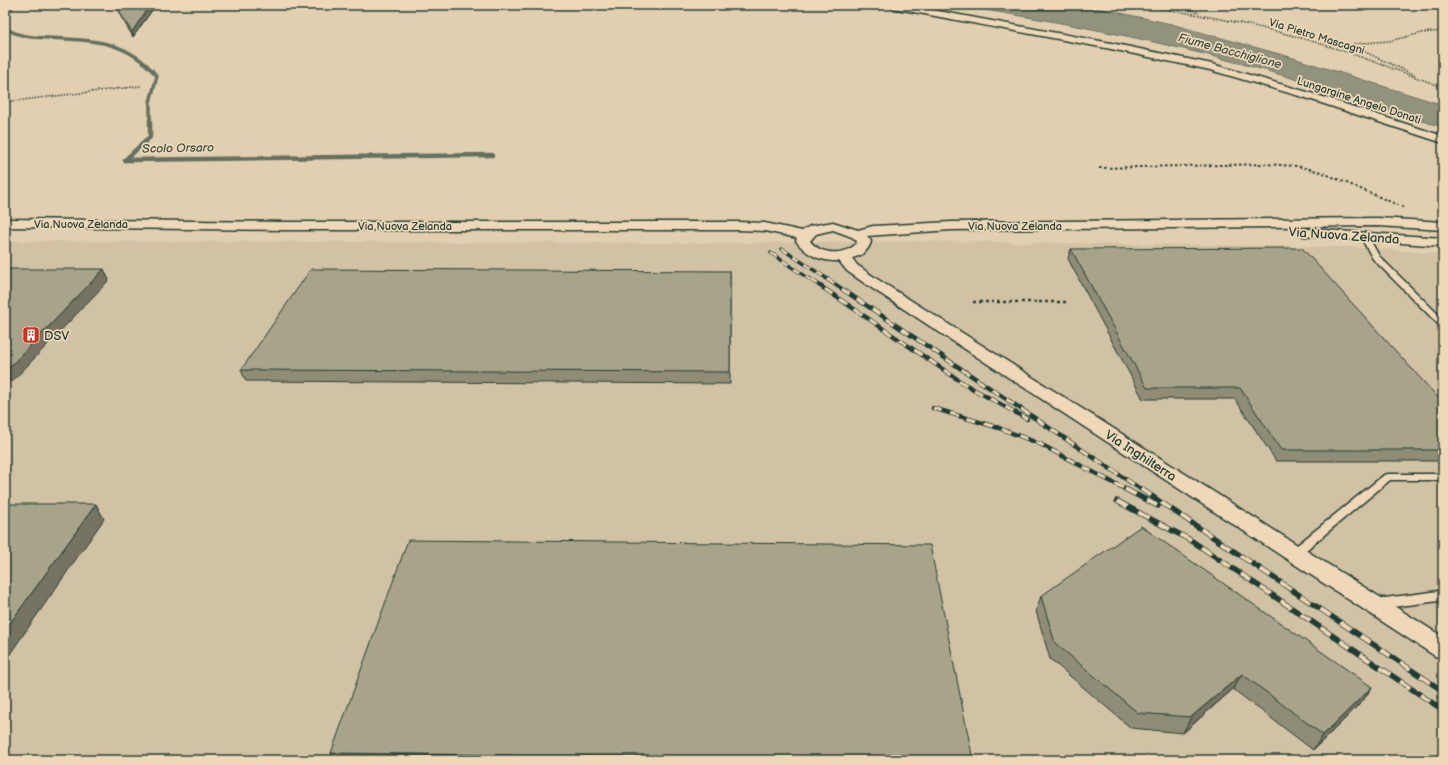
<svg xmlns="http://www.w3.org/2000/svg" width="1448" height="765" font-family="'Balsamiq Sans',sans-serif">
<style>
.built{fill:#d1c2a4}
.water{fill:#92937d;stroke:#647160}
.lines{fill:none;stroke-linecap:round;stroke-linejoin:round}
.stream-far1{stroke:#647160;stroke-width:3.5}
.stream{stroke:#647160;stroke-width:4.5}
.service-casing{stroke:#1f3d34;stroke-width:3}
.minor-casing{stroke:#1f3d34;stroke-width:3}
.path-far2{stroke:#1f3d34;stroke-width:1.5;stroke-dasharray:1.5 1.5;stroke-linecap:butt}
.path-far1{stroke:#1f3d34;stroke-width:2;stroke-dasharray:2.5 2.5;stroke-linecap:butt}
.path{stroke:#1f3d34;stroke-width:2.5;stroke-dasharray:3 3;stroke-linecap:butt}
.service{fill:#eed8b7;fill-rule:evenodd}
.minor{fill:#eed8b7;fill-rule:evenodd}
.rail-far2-casing{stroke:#1f3d34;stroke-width:3.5}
.rail-far1-casing{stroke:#1f3d34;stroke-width:4.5}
.rail-casing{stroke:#1f3d34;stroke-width:5.5}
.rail-far2{stroke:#eed8b7;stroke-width:2.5;stroke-dasharray:7;stroke-linecap:butt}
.rail-far1{stroke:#eed8b7;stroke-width:3;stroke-dasharray:9;stroke-linecap:butt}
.rail{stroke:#eed8b7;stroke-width:4;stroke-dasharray:12;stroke-linecap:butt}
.wall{fill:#908d77;stroke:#1f3d34}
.shaded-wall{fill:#767361;stroke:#1f3d34}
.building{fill:#a8a48a;stroke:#1f3d34}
.labels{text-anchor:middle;stroke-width:3.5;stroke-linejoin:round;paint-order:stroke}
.far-street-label{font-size:11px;fill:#1f3d34;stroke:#eed8b7}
.far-water-label{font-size:12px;font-style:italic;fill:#364e43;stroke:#eed8b7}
.street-label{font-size:13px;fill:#1f3d34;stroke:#eed8b7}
.poi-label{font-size:13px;fill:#1f3d34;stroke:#eed8b7;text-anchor:start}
</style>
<rect width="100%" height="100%" fill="#e2cfaf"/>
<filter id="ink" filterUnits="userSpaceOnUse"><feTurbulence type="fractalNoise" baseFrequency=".025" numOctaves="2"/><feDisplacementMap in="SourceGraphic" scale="8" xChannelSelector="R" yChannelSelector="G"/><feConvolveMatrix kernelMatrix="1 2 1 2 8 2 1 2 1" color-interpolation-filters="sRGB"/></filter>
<g filter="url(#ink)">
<path class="built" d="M 5,241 L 726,243 L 909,241 L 1353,247 L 1443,254 L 1443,760 L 5,760 Z"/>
<path class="water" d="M 952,5 L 1078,5 L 1102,9 L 1171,24 L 1290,57 L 1443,105 L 1443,127 C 1387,112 1334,90 1278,74 C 1171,43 1062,21 952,5 Z"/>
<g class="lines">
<path class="stream-far1" d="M 5,16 L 14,5
M 5,28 C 19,37 32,37 49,38 C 93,41 126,39 157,76 L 150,102 L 150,121"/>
<path class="stream" d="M 125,160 L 150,137 L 150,120
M 125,160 L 492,155"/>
<defs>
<path id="service" d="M 1361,234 L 1367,234 L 1379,256 L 1443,319 L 1443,326 L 1440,326 L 1373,259 L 1360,236 Z
M 1388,474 L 1443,474 L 1443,480 L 1390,480 L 1299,556 L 1295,557 L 1291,556 L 1289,553 L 1291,550 L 1384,475 Z
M 1439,591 L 1443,592 L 1443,602 L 1439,601 L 1377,609 L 1373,607 L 1371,604 L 1373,601 L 1377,599 Z"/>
<path id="minor" d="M 888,5 L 906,5 L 1111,43 L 1212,64 L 1314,94 L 1443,136 L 1443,143 L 1306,98 L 1210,70 L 1111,49 L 892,8 Z
M 1378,218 L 1443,222 L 1443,230 L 1378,226 L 951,230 L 867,236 L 871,241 C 869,251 861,256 852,258 L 857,265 L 877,279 L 1443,637 L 1443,659 L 1435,656 L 867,285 L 847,271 L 839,261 C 822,262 806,255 796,241 L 797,238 L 765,231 L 738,230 L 284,230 L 5,227 L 5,219 L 284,222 L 738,222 L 765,223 L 802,231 L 810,226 L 833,222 L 858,230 L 873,226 L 951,222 ZM 833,230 L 852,237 L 857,241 L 856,244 C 843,256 821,255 810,241 L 816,234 Z
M 1308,229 L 1443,238 L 1443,246 L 1303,236 L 1301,233 L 1303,230 Z"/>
</defs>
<use href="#service" class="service-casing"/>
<use href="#minor" class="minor-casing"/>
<path class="path-far2" d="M 1136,5 C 1194,13 1252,24 1308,40 C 1354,53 1398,71 1443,87
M 1179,5 L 1199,13
M 1415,75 L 1352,46 L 1353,44 L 1389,41 L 1422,33 L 1443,31
M 5,102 L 141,86"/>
<path class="path-far1" d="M 1099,168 L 1265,164 L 1296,166 L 1321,172 L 1405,208"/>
<path class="path" d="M 973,302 L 1069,302"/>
<use href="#service" class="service"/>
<use href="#minor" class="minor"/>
<defs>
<path id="rail-far2" d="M 782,249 L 829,280
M 771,253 L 811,280"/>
<path id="rail-far1" d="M 810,279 L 966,385 L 1027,419
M 827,279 L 1142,490
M 933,408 L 999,428 L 1040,444 L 1127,490"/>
<path id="rail" d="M 1125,489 L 1158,506
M 1141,489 L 1443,691
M 1117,501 L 1192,541 L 1443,710
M 1109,760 L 1155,760"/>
</defs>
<use href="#rail-far2" class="rail-far2-casing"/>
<use href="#rail-far1" class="rail-far1-casing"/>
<use href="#rail" class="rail-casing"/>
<use href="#rail-far2" class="rail-far2"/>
<use href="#rail-far1" class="rail-far1"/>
<use href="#rail" class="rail"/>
</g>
<path class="wall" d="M 124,5 L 155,5 L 155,6 L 133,37 L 121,17 L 119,11 Z
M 1071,249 L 1443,403 L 1443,461 L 1276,461 L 1235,399 L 1143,399 L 1068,259 Z
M 730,271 L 730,384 L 246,381 L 241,370 Z
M 1041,596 L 1372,687 L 1362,702 L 1313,750 L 1233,689 L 1183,733 L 1131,728 L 1050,659 L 1036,611 Z
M 331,753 L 973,760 L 334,760 Z"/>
<path class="shaded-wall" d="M 150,5 L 155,5 L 155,6 L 133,37 L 132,32 Z
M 104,269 L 109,280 L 5,389 L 5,372 Z
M 96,504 L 104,519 L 5,661 L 5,630 Z
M 1242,674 L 1233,689 L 1183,733 L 1191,717 Z
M 1372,687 L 1362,702 L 1313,750 L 1323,735 Z"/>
<path class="building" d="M 124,5 L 150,5 L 132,32 L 119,11 Z
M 1302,248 L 1443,403 L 1443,450 L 1281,450 L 1240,388 L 1147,388 L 1071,249 Z
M 5,269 L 104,269 L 5,372 Z
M 311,269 L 730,271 L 730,372 L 241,370 Z
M 5,504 L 96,504 L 5,630 Z
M 1141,526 L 1372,687 L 1323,735 L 1242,674 L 1191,717 L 1138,713 L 1055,643 L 1041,596 Z
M 408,540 L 930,545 L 973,760 L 876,760 L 331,753 Z"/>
</g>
<defs>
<symbol id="building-square" viewBox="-11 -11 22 22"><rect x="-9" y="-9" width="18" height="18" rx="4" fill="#c8321e" stroke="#eed8b7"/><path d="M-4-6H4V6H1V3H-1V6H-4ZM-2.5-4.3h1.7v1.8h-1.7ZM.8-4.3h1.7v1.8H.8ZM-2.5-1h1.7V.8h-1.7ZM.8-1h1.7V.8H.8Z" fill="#fff"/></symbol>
</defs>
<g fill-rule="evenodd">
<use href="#building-square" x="21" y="325" width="20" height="20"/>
</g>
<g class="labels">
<g class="far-street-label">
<text transform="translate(1317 36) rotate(17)" y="4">Via Pietro Mascagni</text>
<text transform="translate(1359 100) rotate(18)" y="4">Lungargine Angelo Donati</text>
<text x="81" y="228">Via Nuova Zelanda</text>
<text x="405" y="230">Via Nuova Zelanda</text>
<text x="1015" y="230">Via Nuova Zelanda</text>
</g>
<g class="far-water-label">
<text transform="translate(1230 51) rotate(15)" y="4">Fiume Bacchiglione</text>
<text transform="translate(178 148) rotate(-1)" y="4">Scolo Orsaro</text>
</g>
<g class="street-label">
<text transform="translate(1344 235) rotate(4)" y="5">Via Nuova Zelanda</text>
<text transform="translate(1141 455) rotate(33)" y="5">Via Inghilterra</text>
</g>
<g class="poi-label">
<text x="44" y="340">DSV</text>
</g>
</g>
<rect width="1448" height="765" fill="none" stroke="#eed8b7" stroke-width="20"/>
<rect x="10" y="10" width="1428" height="745" fill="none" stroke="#1f3d34" stroke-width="1.5" filter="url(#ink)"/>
</svg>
